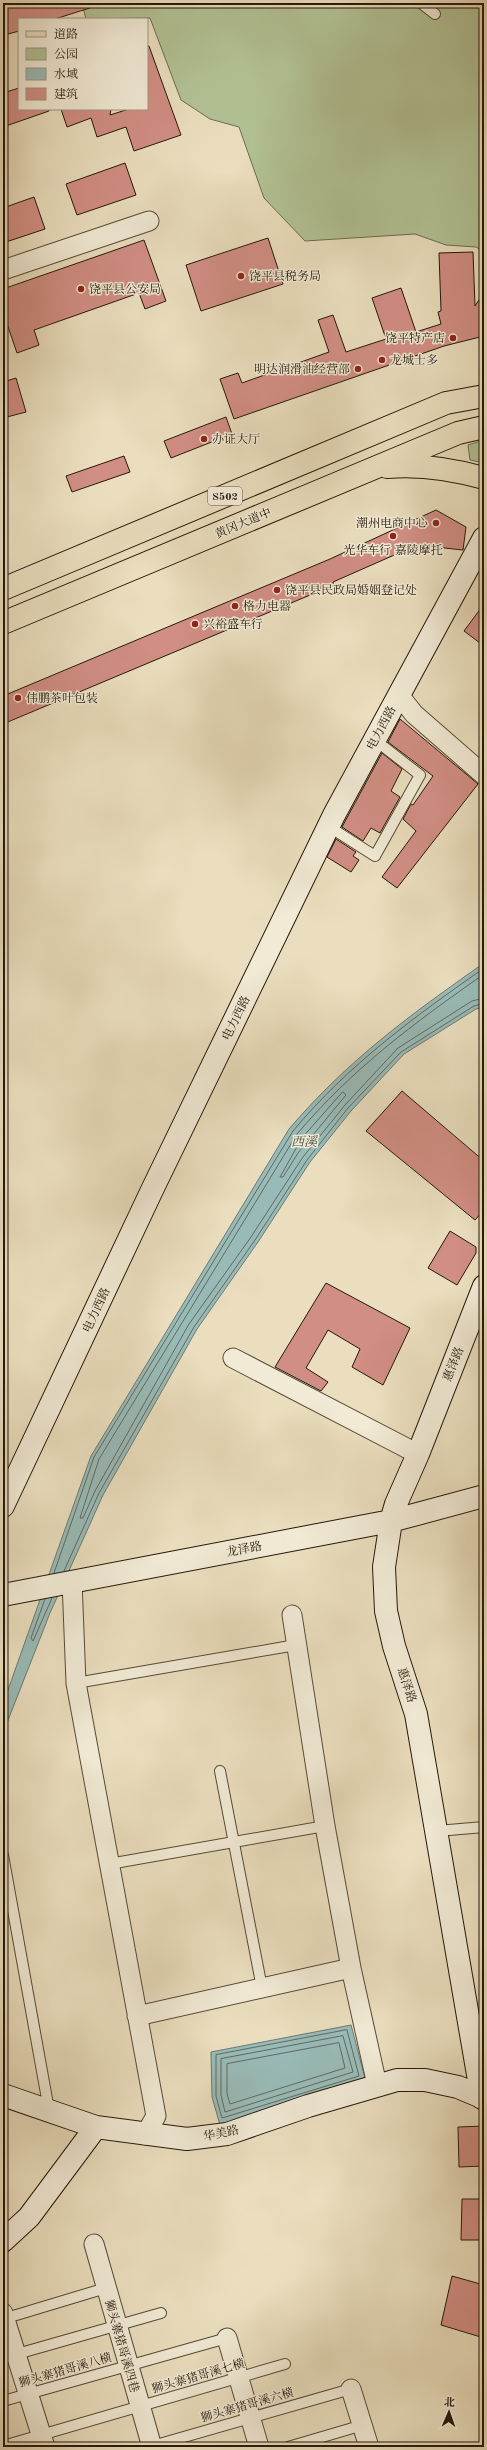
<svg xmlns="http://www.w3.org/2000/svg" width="487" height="2450" font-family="'Old Standard TT','Noto Serif SC',serif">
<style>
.green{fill:#b2c295;stroke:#6c6d4f}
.water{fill:#99bbb8;stroke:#6b7a72}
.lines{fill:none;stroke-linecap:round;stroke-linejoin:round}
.shore{stroke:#5f6a60;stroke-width:1}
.building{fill:#d18e84;stroke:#251809}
.lane-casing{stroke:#564a36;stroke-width:12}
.street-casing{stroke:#564a36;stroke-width:21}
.secondary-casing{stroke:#251809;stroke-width:24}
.primary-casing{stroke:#251809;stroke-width:24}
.lane{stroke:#f1ead5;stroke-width:10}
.street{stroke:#f1ead5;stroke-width:19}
.secondary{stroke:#f1ead5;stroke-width:22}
.primary{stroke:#eadebe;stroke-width:22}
.poi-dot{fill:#8f2418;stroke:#f1ead5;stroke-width:1.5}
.labels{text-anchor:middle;stroke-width:3;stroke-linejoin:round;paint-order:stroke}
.shield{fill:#f1ead5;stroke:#625746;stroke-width:1}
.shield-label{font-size:11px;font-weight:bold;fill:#251809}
.poi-label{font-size:12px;fill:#251809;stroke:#f1ead5;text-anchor:start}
.street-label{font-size:12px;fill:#251809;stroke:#f1ead5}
.water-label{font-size:13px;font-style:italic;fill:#4e5146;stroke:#f1ead5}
</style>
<rect width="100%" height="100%" fill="#eadebe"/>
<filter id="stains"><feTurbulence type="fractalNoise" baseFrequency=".005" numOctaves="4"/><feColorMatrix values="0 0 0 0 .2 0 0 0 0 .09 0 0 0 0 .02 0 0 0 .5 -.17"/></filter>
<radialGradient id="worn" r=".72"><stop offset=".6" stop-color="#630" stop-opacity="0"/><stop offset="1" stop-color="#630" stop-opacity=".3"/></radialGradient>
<path class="green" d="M 82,3 L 484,3 L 484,252 L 476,247 L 446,245 L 415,234 L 305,241 L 264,198 L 239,127 L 210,119 L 181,100 L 150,18 L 86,19 Z
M 484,440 L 484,463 L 470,460 L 468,445 Z"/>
<path class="water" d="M 484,963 L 484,1007 L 476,1009 L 404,1054 L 351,1111 L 310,1162 L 258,1242 L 197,1329 L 103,1495 L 50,1613 L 3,1733 L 3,1704 L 91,1456 L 289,1129 C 348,1060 410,1015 484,963 Z
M 351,2025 L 365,2078 L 220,2125 L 212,2097 L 211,2052 Z"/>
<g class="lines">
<path class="shore" d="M 484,974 C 414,1023 352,1069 297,1134 L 99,1459 L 80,1518 L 83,1518 L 95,1491 L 189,1324 L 251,1237 L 303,1157 L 345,1105 L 398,1048 L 472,1001 L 484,998
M 343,1092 L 346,1095 L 298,1153 L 283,1177 L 280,1177 L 302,1138 Z
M 64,1571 L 99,1493 L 194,1327 L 255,1240 L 307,1160 L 348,1108 L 401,1052 L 474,1006 L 484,1003
M 54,1573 L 94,1457 L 293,1131 C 349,1064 413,1018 484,968
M 45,1599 L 31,1638 L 33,1641 L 52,1598
M 347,2030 L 359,2076 L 222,2118 L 216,2096 L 216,2055 Z
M 343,2036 L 353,2072 L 225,2112 L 221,2095 L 221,2059 Z
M 339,2043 L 345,2068 L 230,2104 L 227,2094 L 227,2064 Z"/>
</g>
<path class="building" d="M 3,3 L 95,3 L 96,6 L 55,19 L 19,19 L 19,31 L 8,34 L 3,20 Z
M 147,46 L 149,46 L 181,135 L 134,151 L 126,127 L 97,137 L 91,118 L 67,127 L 61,109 L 111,109 L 110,115 L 129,109 L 147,109 Z
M 19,88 L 19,109 L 49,109 L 49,111 L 3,127 L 3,93 Z
M 125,163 L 136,195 L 77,215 L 66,184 Z
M 34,197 L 45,229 L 3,243 L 3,208 Z
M 268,238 L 283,284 L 201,311 L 186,265 Z
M 144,240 L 166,301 L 145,309 L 139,293 L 34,330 L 39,345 L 17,353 L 3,312 L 3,289 Z
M 473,252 L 475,306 L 484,292 L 484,336 L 444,346 L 234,419 L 220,379 L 238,373 L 242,383 L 329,352 L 318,320 L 333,315 L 346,352 L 386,339 L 372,298 L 401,288 L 416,332 L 441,324 L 438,312 L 441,311 L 439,253 Z
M 16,378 L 26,412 L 3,418 L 3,382 Z
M 226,417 L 232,434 L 171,458 L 164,441 Z
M 124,456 L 130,472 L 72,492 L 66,476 Z
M 436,510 L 466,527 L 463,550 L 417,545 L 333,582 L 334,585 L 3,724 L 3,696 L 330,559 Z
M 484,604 L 484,646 L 464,631 Z
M 400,719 L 478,784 L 397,888 L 382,877 L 416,831 L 403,819 L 411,804 L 413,805 L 433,776 L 388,742 Z
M 382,753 L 402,769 L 391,791 L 400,797 L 380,833 L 371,828 L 363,841 L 342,827 Z
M 336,839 L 356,852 L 353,856 L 359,860 L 351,872 L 327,857 Z
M 402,1091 L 484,1161 L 484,1210 L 475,1220 L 366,1131 Z
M 450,1231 L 476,1247 L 476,1253 L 457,1285 L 428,1268 Z
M 326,1283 L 410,1328 L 383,1385 L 352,1367 L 360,1349 L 328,1330 L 306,1368 L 328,1382 L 321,1391 L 275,1367 Z
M 484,2126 L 484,2166 L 459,2167 L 458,2127 Z
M 462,2199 L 484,2199 L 484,2240 L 461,2240 Z
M 452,2276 L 484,2285 L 484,2338 L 441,2325 Z"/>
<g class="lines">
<defs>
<path id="lane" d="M 421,3 L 435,14
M 328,826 L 375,856 L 420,775 L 375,740
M 76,1683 L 296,1645
M 220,1771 L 262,1988
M 437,1831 L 484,1827
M 3,1855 L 49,2110
M 109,1864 L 325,1826
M 3,2319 L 106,2288
M 3,2358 L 161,2313
M 3,2401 L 227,2338
M 3,2446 L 285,2364
M 149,2447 L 351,2389
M 288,2447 L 363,2425"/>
<path id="street" d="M 3,270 L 149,221
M 399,695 L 414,714 L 484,775
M 233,1358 L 418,1454
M 72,1581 L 76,1683 L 156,2116 L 145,2135
M 292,1615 L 325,1826 L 351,1968
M 137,2016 L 351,1968 L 377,2085
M 94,2244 L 152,2447
M 3,2313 L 45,2447
M 227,2338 L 259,2447
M 351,2389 L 369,2447"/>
<path id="secondary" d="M 3,1506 L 153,1188 L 334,815 L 484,538
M 3,1595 L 391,1521 L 484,1496
M 3,2095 L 96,2127
M 482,2098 L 416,1714 L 394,1646 L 386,1611 L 384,1567 L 391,1521 L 396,1504 L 418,1454 L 484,1286
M 3,2241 L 29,2217 L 96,2127 L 187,2139 L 227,2134 L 308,2106 L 397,2080 L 425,2080 L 458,2087 L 484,2098"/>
<path id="primary" d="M 387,467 C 421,464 452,469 484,478
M 3,589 L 446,403 L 484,396
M 3,623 L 458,433 L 484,427"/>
</defs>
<use href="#lane" class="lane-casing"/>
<use href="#street" class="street-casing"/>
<use href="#secondary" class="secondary-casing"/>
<use href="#primary" class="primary-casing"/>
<use href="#lane" class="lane"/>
<use href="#street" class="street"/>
<use href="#secondary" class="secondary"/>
<use href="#primary" class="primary"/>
</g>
<g class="poi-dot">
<circle cx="241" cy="276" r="4"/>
<circle cx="81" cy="289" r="4"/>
<circle cx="453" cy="338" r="4"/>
<circle cx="382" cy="360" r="4"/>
<circle cx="358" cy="369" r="4"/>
<circle cx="204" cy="439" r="4"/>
<circle cx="436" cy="523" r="4"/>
<circle cx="393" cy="536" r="4"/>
<circle cx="277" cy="590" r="4"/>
<circle cx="235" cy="606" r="4"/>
<circle cx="195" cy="624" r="4"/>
<circle cx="18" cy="698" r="4"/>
</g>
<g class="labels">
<rect class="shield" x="208" y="487" width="34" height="18" rx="3"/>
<g class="shield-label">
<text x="225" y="500">S502</text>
</g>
<g class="poi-label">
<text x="249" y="280">饶平县税务局</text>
<text x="89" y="293">饶平县公安局</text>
<text x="445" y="342" text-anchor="end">饶平特产店</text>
<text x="390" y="364">龙城士多</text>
<text x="350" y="373" text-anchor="end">明达润滑油经营部</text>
<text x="212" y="443">办证大厅</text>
<text x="428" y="527" text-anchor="end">潮州电商中心</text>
<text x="393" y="554" text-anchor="middle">光华车行 嘉陵摩托</text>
<text x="285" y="594">饶平县民政局婚姻登记处</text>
<text x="243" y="610">格力电器</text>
<text x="203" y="628">兴裕盛车行</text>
<text x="26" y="702">伟鹏茶叶包装</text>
</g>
<g class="street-label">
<text transform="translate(243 523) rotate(-23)" y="4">黄冈大道中</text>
<text transform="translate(381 728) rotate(-62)" y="4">电力西路</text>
<text transform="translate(236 1018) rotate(-64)" y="4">电力西路</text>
<text transform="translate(96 1310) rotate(-65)" y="4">电力西路</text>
<text transform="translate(453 1364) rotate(-68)" y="4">惠泽路</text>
<text transform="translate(244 1549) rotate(-11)" y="4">龙泽路</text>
<text transform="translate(407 1685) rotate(72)" y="4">惠泽路</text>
<text transform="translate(221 2133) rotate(-12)" y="4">华美路</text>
<text transform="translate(122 2346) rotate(74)" y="4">狮头寨猪哥溪四巷</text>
<text transform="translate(65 2370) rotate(-16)" y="4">狮头寨猪哥溪八横</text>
<text transform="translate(198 2376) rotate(-16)" y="4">狮头寨猪哥溪七横</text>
<text transform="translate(247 2405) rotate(-16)" y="4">狮头寨猪哥溪六横</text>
</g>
<g class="water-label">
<text x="304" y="1146">西溪</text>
</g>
</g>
<rect width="487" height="2450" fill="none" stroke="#eadebe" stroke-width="16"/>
<rect x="4" y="4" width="479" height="2442" fill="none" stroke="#251809" stroke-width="2"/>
<rect x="8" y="8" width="471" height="2434" fill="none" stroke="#251809"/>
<rect x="18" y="18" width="130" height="92" fill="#f1ead5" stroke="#9f9683"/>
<rect x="26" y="31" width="20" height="6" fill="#eadebe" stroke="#9f9683"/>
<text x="54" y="38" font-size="12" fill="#251809">道路</text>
<rect x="26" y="48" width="20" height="12" fill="#b2c295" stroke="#9f9683"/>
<text x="54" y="58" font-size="12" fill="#251809">公园</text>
<rect x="26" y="68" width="20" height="12" fill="#99bbb8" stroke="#9f9683"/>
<text x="54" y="78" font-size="12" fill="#251809">水域</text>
<rect x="26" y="88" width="20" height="12" fill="#d18e84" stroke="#9f9683"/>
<text x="54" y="98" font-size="12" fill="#251809">建筑</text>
<g transform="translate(449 2412) rotate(2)" stroke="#f1ead5" stroke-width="3" paint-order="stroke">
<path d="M0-3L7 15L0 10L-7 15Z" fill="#251809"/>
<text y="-6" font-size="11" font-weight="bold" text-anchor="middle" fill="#251809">北</text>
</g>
<rect width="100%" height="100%" filter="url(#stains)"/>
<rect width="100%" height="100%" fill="url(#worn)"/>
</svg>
